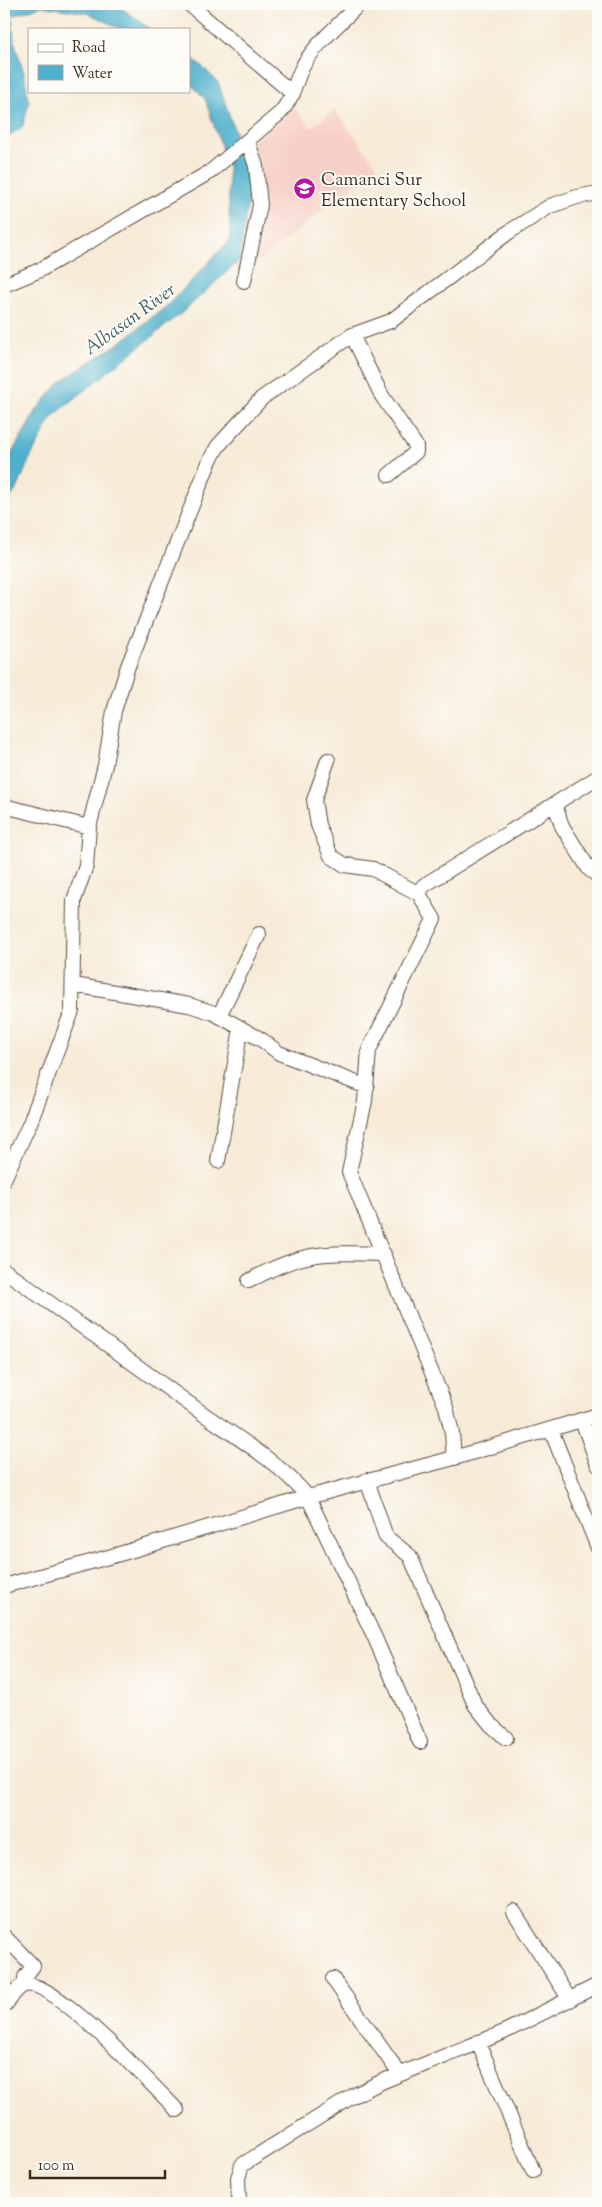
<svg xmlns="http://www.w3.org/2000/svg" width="602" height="2207" font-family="'Sorts Mill Goudy',serif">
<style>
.built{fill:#f7d1c7}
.water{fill:#4db0cc;stroke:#446d75}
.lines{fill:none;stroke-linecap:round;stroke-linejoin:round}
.minor-casing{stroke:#57473a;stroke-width:16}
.minor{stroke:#fff;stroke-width:14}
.labels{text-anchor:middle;stroke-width:4;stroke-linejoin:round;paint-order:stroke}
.poi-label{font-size:18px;fill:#3b2a1e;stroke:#fdfcf7;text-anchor:start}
.water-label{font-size:19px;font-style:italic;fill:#426064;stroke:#fdfcf7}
</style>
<rect width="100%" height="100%" fill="#fdfcf7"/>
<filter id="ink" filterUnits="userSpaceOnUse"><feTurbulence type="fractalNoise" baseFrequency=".02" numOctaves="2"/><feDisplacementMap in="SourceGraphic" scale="10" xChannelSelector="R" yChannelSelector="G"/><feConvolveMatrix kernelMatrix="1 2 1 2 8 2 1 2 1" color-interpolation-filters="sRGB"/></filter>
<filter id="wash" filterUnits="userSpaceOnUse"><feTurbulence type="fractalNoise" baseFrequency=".0096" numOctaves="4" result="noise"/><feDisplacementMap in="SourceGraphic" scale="20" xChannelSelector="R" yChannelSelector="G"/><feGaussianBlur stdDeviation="1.12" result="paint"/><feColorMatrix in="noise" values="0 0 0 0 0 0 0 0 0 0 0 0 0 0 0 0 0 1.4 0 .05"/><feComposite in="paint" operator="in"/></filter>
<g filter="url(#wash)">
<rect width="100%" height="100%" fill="#f7ebd8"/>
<path class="built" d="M 293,107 L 311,128 L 335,110 L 377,166 L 255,264 L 263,207 L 252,142 Z"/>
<path class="water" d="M 4,4 L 116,4 L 150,29 L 121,29 L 88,13 L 41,6 L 12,16 L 14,40 L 24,73 L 29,101 L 23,126 L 4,140 L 4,105 L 9,98 L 4,66 Z
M 189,56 L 202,66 L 218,82 L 243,155 L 249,194 L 239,261 L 184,311 L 53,416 L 29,460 L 18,487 L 4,507 L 4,466 L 38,408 L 60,382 L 119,343 L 168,305 L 230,240 L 228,167 L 205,99 L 189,82 Z"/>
</g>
<g filter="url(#ink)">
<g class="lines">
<defs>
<path id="minor" d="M 189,4 L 293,94
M 244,281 L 260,205 L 256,166 L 248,142
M 4,285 L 40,270 L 210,172 L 280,113 C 293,99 294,84 302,68 C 311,48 343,21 359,4
M 352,335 L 382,396 L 416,446 L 416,452 L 389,475
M 328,760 L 314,800 L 318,825 L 331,856 L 345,865 L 373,869 L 419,894
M 555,805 L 562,826 L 589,869 L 598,876
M 4,806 L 89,827
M 74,985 L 189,1005 L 214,1013 L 262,1040 L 279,1053 L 367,1087
M 219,1016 L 259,934
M 218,1161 L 241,1028
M 4,1179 L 30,1123 L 72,1011 L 74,900 L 86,866 L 89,827 L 105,765 L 114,711 L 128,666 L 210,460 L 218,446 L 262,398 L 352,335 L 391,321 L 509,232 L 550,206 L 577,197 L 598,193
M 4,1270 C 67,1316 131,1362 195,1408 C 234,1436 277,1460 308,1497 L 375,1638 L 420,1742
M 249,1281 C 302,1251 324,1252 384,1254
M 582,1420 L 598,1465
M 551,1430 L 598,1548
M 454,1458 L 452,1433 L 446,1407 L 349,1172 L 365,1101 L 369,1050 L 434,919 L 419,894 L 423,886 L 598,777
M 367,1480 L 386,1537 L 410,1556 L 475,1705 L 491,1725 L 506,1738
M 4,1586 L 123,1553 L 308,1497 L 454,1458 L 598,1415
M 514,1912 L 570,2000
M 4,1936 L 33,1966 L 25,1977 L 25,1985
M 333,1979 L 399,2073
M 4,2006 C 12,1999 14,1988 25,1985 C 53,1978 155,2088 177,2110
M 478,2042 L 533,2171
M 239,2203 L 238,2178 L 242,2165 L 353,2096 L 381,2082 L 502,2033 L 598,1985"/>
</defs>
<use href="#minor" class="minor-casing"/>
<use href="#minor" class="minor"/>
</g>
</g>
<defs>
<symbol id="school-disc" viewBox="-11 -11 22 22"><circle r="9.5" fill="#b5179e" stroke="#fdfcf7"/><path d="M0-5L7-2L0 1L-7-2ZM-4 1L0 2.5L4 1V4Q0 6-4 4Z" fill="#fff"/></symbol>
</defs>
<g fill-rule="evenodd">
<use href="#school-disc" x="292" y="176" width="25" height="25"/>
</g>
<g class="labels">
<g class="poi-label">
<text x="321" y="185">Camanci Sur<tspan x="321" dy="21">Elementary School</tspan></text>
</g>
<g class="water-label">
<text transform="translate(129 318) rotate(-36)" y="7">Albasan River</text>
</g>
</g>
<rect width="602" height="2207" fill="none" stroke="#fdfcf7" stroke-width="20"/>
<rect x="28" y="28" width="162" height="65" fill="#fdfcf7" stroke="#afa8a0"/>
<rect x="38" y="44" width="25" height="8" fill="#ffffff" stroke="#afa8a0"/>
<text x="72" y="52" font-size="15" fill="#3b2a1e">Road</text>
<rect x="38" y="65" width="25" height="15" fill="#4db0cc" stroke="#afa8a0"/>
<text x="72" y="78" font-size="15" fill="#3b2a1e">Water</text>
<path d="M30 2170v8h135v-8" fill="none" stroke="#3b2a1e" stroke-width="2.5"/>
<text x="38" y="2170" font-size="15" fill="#3b2a1e" stroke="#fdfcf7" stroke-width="4" paint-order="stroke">100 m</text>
</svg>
